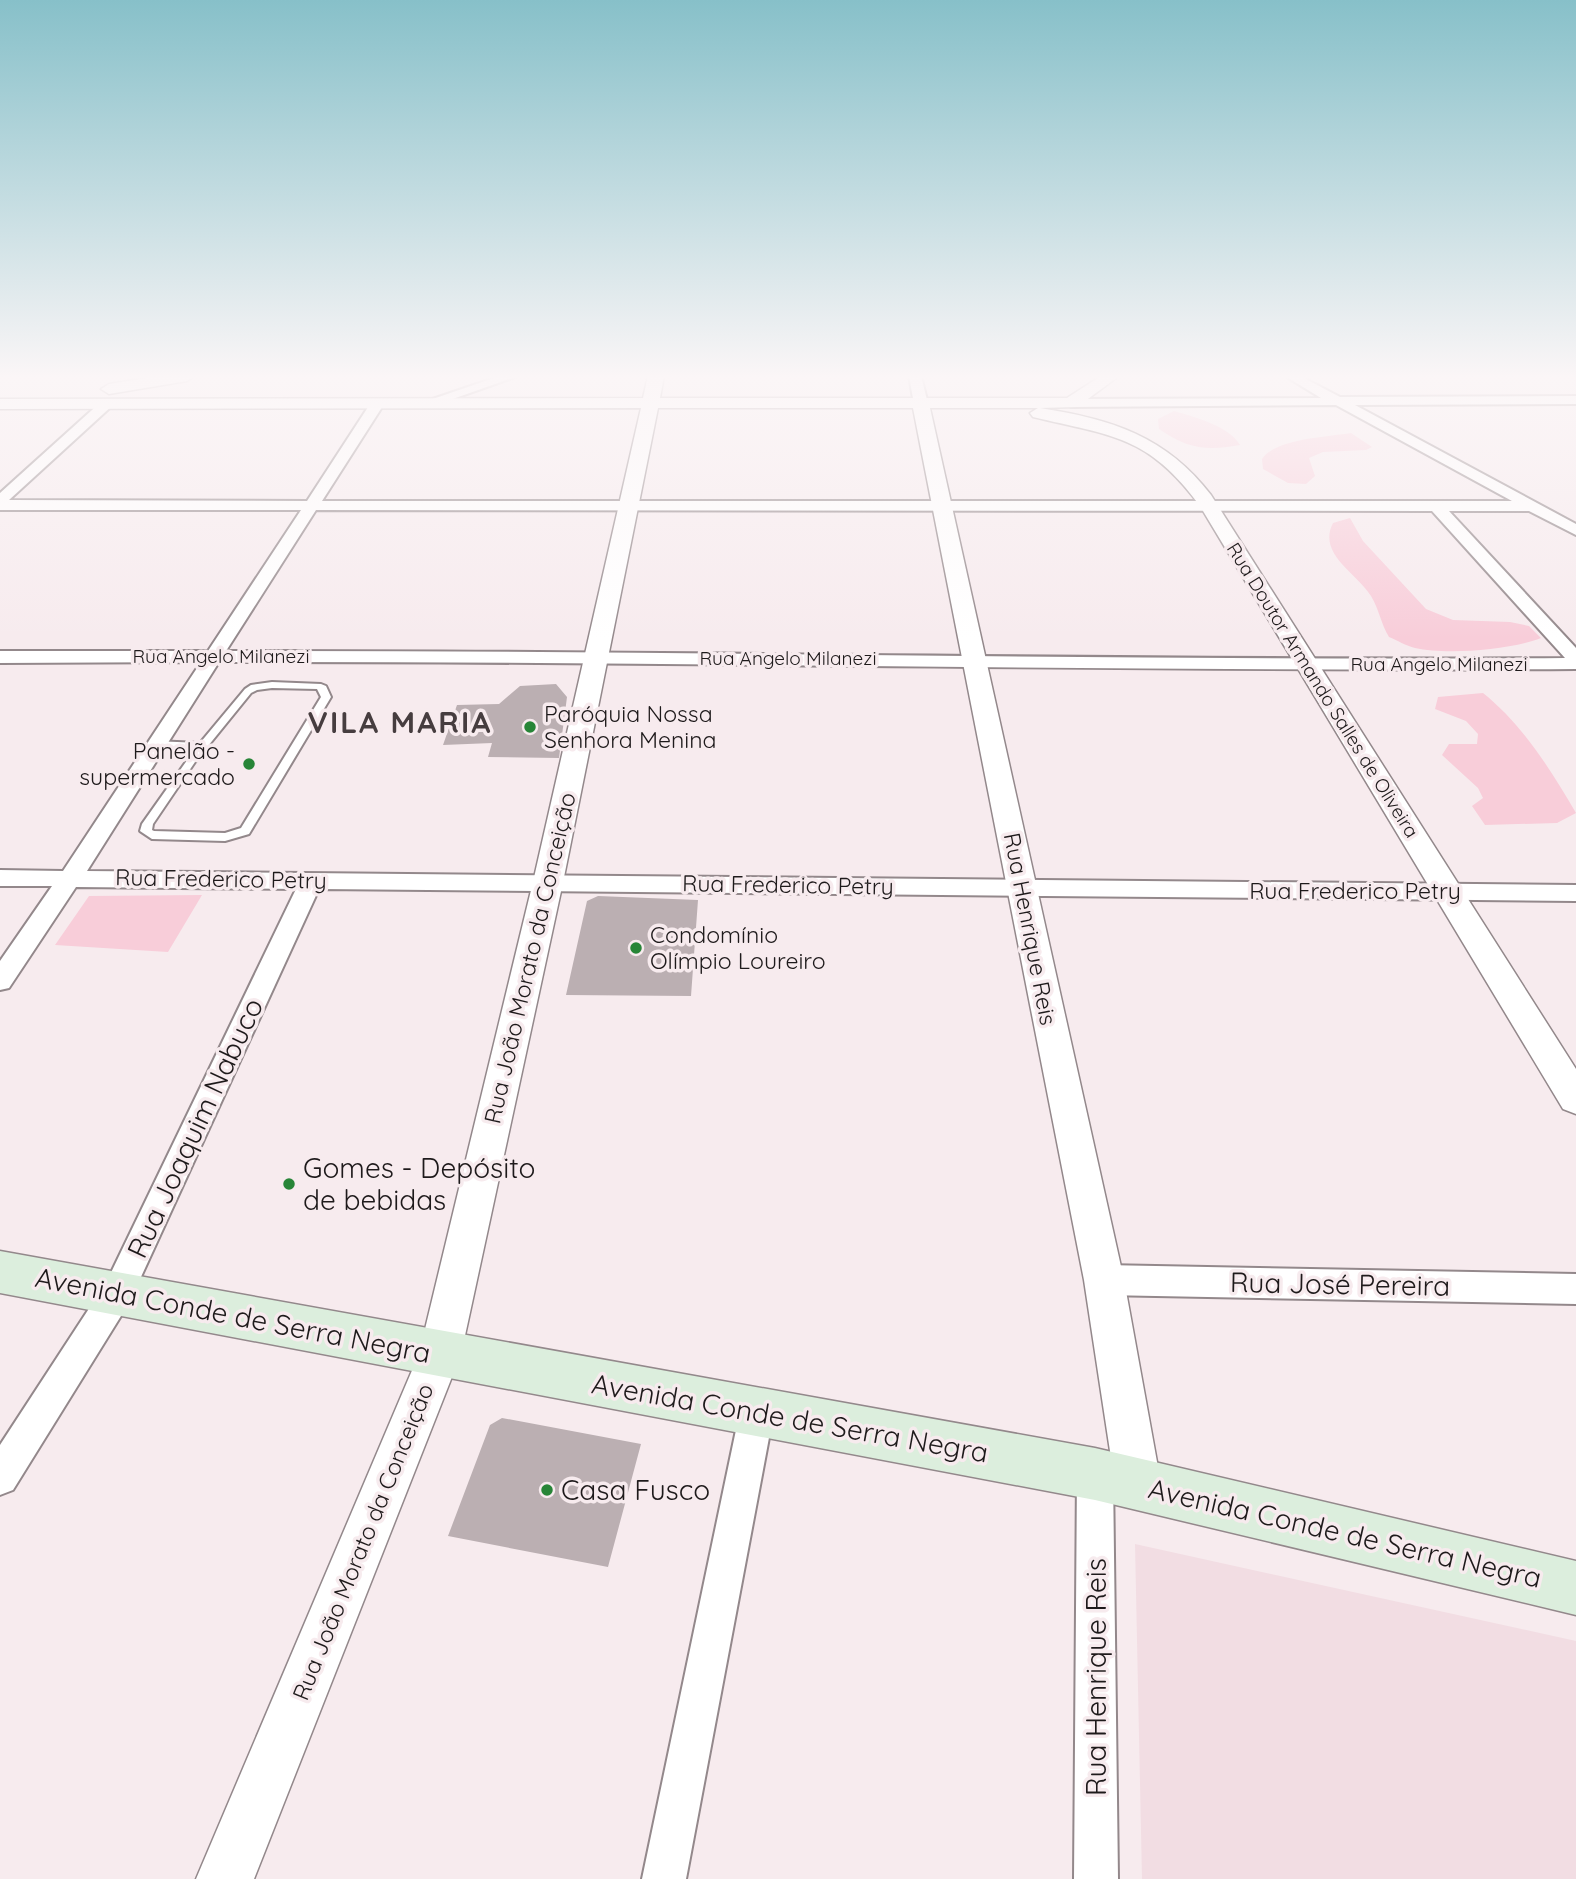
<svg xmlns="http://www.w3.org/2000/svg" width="1576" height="1879" font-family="Quicksand,sans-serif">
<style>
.built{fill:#f2dde3}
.green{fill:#f8cdd9}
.building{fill:#bbafb2}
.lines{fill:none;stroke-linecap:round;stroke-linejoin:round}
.service-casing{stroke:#93888b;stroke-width:4}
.minor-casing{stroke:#93888b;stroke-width:4}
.tertiary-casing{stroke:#93888b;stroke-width:3}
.secondary-casing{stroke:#93888b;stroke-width:3}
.service{fill:#fff;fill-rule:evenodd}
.minor{fill:#fff;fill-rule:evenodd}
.tertiary{fill:#fff;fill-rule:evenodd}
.secondary{fill:#dceedd;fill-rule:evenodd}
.poi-dot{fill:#278537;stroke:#f7ebee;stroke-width:2.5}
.labels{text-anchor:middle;stroke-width:7;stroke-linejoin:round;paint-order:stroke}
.far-street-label{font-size:19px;fill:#1e1a1b;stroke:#f7ebee}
.poi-label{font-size:23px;fill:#1e1a1b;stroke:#f7ebee;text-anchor:start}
.street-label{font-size:23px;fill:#1e1a1b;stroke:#f7ebee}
.near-street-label{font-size:28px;fill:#1e1a1b;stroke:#f7ebee}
.near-poi-label{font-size:28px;fill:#1e1a1b;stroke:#f7ebee;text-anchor:start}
.district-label{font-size:30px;font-weight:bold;letter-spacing:2px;fill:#463d3f;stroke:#f7ebee}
</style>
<rect width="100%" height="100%" fill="#f7ebee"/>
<path class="built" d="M 1135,1544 L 1576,1641 L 1576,1879 L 1142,1879 Z"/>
<path class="green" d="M 1174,411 C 1195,417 1229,426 1240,445 C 1206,451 1188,449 1159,429 L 1158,419 Z
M 1351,433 L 1372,447 L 1366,450 L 1323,452 L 1309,458 L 1315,476 L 1306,484 L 1288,483 L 1263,469 L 1262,459 C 1275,439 1326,437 1351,433 Z
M 1350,518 L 1363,541 L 1426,609 L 1453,620 L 1510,622 L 1529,626 L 1541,638 C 1510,650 1447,655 1415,648 C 1406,646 1397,640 1389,637 C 1381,624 1379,609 1371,596 C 1357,573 1317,554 1333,523 Z
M 1483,693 C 1522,724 1551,770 1576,813 L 1557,823 L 1485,825 L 1472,806 L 1483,798 L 1478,788 L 1442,755 L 1449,744 L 1477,744 L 1478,734 L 1466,721 L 1435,709 L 1438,697 Z
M 202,895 L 168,952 L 55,945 L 89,896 Z"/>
<path class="building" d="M 556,684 L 567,697 L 559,758 L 488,757 L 492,743 L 443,745 L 457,705 L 499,704 L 520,686 Z
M 598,896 L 698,900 L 691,996 L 566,995 L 587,901 Z
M 502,1418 L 641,1444 L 608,1567 L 448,1536 L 490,1425 Z"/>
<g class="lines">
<defs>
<path id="service" d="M 272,682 L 321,684 L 326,686 L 331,697 L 249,834 L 225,841 L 152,839 L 140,831 L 142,824 L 195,749 L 158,746 L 154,745 L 154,741 L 200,743 L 245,689 L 251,685 ZM 272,688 L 317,689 L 321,697 L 241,828 L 225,833 L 154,831 L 152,830 L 153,824 L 195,762 L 251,693 L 257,690 Z"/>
<path id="minor" d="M 500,376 L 518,376 L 430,407 L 420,407 L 418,404 Z
M 909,376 L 921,376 L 928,404 L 926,407 L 916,407 L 914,404 Z
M 1285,376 L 1300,376 L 1340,397 L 1576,396 L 1576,404 L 1355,405 L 1576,524 L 1576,535 L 1529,511 L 1449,511 L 1576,648 L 1576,669 C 1124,672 672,661 219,662 L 87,871 L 1576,885 L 1576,901 L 319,889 L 129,1303 L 13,1490 L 0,1495 L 0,1445 L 107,1281 L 296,889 L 76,887 L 9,988 L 0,990 L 0,961 L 52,886 L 0,886 L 0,870 L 63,871 L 201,662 L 0,663 L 0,651 L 208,651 L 301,510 L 0,510 L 0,493 L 102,401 L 112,401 L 114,404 L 9,500 L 307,501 L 372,401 L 377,400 L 384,404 L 322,501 L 1512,501 L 1336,405 L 1071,407 L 1064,403 L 1071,399 L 1321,398 ZM 316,510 L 1432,511 L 1565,658 C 1118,661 672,650 226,651 Z
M 1104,1265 L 1576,1274 L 1576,1304 L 1104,1295 L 1093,1290 L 1088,1280 L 1093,1270 Z
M 757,1394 L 769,1399 L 774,1411 L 686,1879 L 642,1879 L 740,1411 L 745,1399 Z
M 1095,1456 L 1108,1461 L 1113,1474 L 1118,1879 L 1074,1879 L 1077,1474 L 1082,1461 Z"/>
<path id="tertiary" d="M 159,376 L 195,376 L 187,381 L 109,394 L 101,389 L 109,384 Z
M 648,376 L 664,376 L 660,398 L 1067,398 L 1101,376 L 1119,376 L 1077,407 L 1040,408 C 1111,419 1166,436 1211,495 L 1576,1069 L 1576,1114 L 1563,1109 L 1200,506 C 1148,435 1112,436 1033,417 L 1030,413 L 1038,408 L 930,408 L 1124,1280 L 1161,1484 L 1154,1500 L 1138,1507 L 1122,1500 L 1115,1484 L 1084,1280 L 913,408 L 658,408 L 563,882 L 461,1354 L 254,1879 L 196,1879 L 419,1354 L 533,882 L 641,408 L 0,409 L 0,399 L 643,398 Z"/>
<path id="secondary" d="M 0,1251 L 1095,1448 L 1576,1561 L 1576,1615 L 1095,1500 L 0,1293 Z"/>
</defs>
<use href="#service" class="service-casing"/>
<use href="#minor" class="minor-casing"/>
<use href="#tertiary" class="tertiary-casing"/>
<use href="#secondary" class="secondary-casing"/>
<use href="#service" class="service"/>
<use href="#minor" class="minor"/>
<use href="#tertiary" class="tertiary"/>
<use href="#secondary" class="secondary"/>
</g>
<linearGradient id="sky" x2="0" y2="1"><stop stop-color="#87c0c9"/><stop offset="0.59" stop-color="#fbf6f7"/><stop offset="1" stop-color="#fbf6f7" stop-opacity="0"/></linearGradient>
<rect width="1576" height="639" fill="url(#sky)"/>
<g class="poi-dot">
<circle cx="530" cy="727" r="7"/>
<circle cx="249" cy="764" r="7"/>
<circle cx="636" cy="948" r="7"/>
<circle cx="289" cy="1184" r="7"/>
<circle cx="547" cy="1490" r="7"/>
</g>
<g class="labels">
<g class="far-street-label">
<text x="221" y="663">Rua Angelo Milanezi</text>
<text x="788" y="665">Rua Angelo Milanezi</text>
<text x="1439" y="671">Rua Angelo Milanezi</text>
<text transform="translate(1323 690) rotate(58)" y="7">Rua Doutor Armando Salles de Oliveira</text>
</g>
<g class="poi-label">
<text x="544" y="722">Paróquia Nossa<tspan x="544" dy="26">Senhora Menina</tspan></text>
<text x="235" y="759" text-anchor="end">Panelão -<tspan x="235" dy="26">supermercado</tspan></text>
<text x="650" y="943">Condomínio<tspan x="650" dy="26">Olímpio Loureiro</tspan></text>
</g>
<g class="street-label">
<text transform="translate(221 879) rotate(1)" y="8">Rua Frederico Petry</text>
<text transform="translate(788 885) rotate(1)" y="8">Rua Frederico Petry</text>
<text x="1355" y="899">Rua Frederico Petry</text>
<text transform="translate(1030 929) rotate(79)" y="8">Rua Henrique Reis</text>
<text transform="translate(530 958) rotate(-77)" y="8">Rua João Morato da Conceição</text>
<text transform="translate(363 1542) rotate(-68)" y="8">Rua João Morato da Conceição</text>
</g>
<g class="near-street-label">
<text transform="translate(195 1128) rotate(-65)" y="10">Rua Joaquim Nabuco</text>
<text transform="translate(1340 1284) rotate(1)" y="10">Rua José Pereira</text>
<text transform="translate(233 1315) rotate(11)" y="10">Avenida Conde de Serra Negra</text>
<text transform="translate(790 1418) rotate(10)" y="10">Avenida Conde de Serra Negra</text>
<text transform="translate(1345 1533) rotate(13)" y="10">Avenida Conde de Serra Negra</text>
<text transform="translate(1096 1677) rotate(-90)" y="10">Rua Henrique Reis</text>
</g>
<g class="near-poi-label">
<text x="303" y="1178">Gomes - Depósito<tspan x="303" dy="32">de bebidas</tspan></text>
<text x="561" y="1500">Casa Fusco</text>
</g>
<g class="district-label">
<text x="400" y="733">VILA MARIA</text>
</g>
</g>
</svg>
